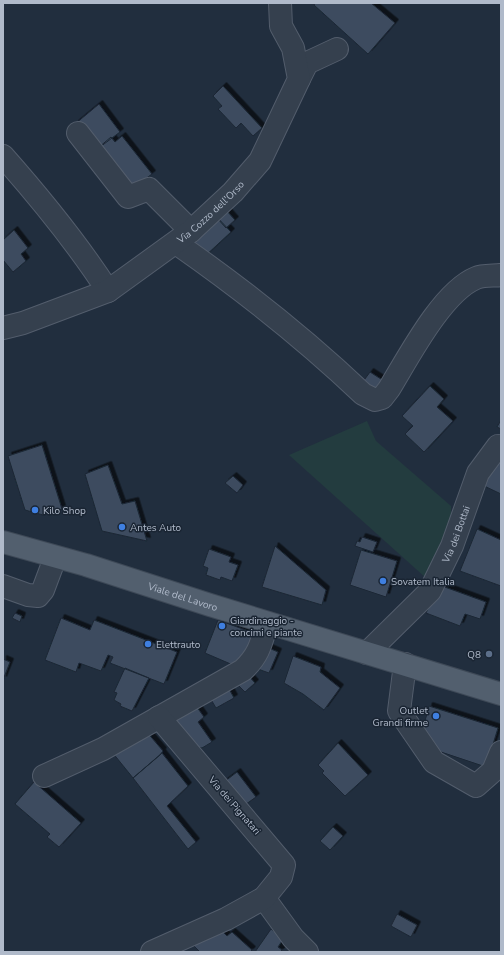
<svg xmlns="http://www.w3.org/2000/svg" width="504" height="955" font-family="'Nunito Sans',sans-serif">
<style>
.green{fill:#233c3f}
.building{fill:#3c4c5e;stroke:#1c2735;filter:url(#shadow)}
.lines{fill:none;stroke-linecap:round;stroke-linejoin:round}
.minor-casing{stroke:#535d6c;stroke-width:24}
.major-casing{stroke:#3e4957;stroke-width:24}
.minor{stroke:#35404e;stroke-width:22}
.major{stroke:#525f6e;stroke-width:22}
.shop-dot{fill:#3f7fe0;stroke:#1a2533;stroke-width:1.5}
.service-dot{fill:#5c6f8a;stroke:#1a2533;stroke-width:1.5}
.labels{text-anchor:middle;stroke-width:3;stroke-linejoin:round;paint-order:stroke}
.street-label{font-size:10px;fill:#b0baca;stroke:#1a2533}
.poi-label{font-size:10px;fill:#b0baca;stroke:#1a2533;text-anchor:start}
</style>
<defs>
<filter id="shadow"><feDropShadow dx="3.5" dy="-3.5" stdDeviation="0" flood-color="#0009"/></filter>
</defs>
<rect width="100%" height="100%" fill="#212e3e"/>
<path class="green" d="M 367,421 L 376,441 L 451,506 L 451,519 L 426,578 L 289,455 Z"/>
<path class="building" d="M 315,3 L 371,3 L 395,23 L 368,54 L 314,5 Z
M 223,86 L 262,128 L 253,136 L 241,123 L 236,128 L 218,109 L 222,106 L 213,96 Z
M 99,104 L 120,132 L 96,150 L 75,124 Z
M 122,136 L 152,174 L 129,191 L 98,148 L 111,137 L 115,142 Z
M 226,210 L 235,220 L 226,228 L 217,218 Z
M 215,215 L 231,232 L 203,258 L 184,243 Z
M 14,230 L 28,248 L 21,254 L 26,261 L 13,272 L 3,260 L 3,240 Z
M 370,372 L 384,381 L 375,393 L 362,383 Z
M 430,386 L 444,399 L 437,407 L 453,421 L 424,452 L 405,434 L 413,426 L 402,416 Z
M 501,420 L 501,429 L 497,427 Z
M 42,445 L 62,509 L 43,515 L 25,510 L 8,456 Z
M 493,457 L 501,460 L 501,494 L 480,484 Z
M 108,465 L 122,504 L 135,501 L 147,541 L 102,531 L 85,474 Z
M 233,476 L 243,485 L 237,493 L 225,483 Z
M 477,529 L 501,540 L 501,586 L 460,571 Z
M 362,537 L 377,542 L 373,552 L 355,546 L 357,541 L 360,542 Z
M 275,546 L 326,590 L 322,605 L 262,587 Z
M 209,549 L 231,557 L 229,562 L 238,565 L 232,581 L 221,577 L 220,580 L 206,575 L 208,568 L 203,566 Z
M 361,550 L 397,561 L 386,597 L 350,585 Z
M 442,586 L 486,602 L 480,619 L 465,614 L 460,626 L 426,613 L 433,598 Z
M 15,613 L 22,616 L 20,622 L 12,618 Z
M 61,618 L 90,630 L 94,620 L 177,652 L 164,684 L 110,663 L 113,657 L 108,655 L 101,671 L 79,663 L 76,672 L 45,660 Z
M 218,620 L 251,632 L 256,638 L 240,668 L 205,653 Z
M 264,646 L 278,652 L 269,673 L 255,668 Z
M 293,656 L 321,667 L 320,672 L 340,688 L 324,710 L 303,694 L 284,683 Z
M 3,659 L 10,662 L 3,680 Z
M 125,668 L 149,678 L 132,711 L 120,706 L 121,704 L 114,700 L 117,693 L 114,692 Z
M 246,673 L 255,683 L 245,692 L 235,682 Z
M 228,687 L 234,698 L 216,708 L 209,696 Z
M 194,703 L 204,717 L 198,722 L 212,742 L 202,748 L 196,747 L 169,721 Z
M 429,706 L 498,728 L 486,767 L 435,750 L 422,732 Z
M 146,731 L 163,751 L 160,755 L 133,778 L 112,752 Z
M 338,743 L 368,775 L 345,796 L 322,773 L 324,771 L 318,765 Z
M 162,753 L 188,786 L 167,806 L 196,842 L 188,849 L 133,778 Z
M 237,772 L 256,797 L 242,807 L 224,782 Z
M 34,782 L 81,823 L 59,847 L 47,837 L 50,834 L 15,804 Z
M 333,827 L 343,836 L 330,850 L 320,841 Z
M 397,914 L 417,925 L 411,937 L 391,926 Z
M 271,929 L 284,938 L 278,947 L 282,950 L 280,952 L 255,952 Z
M 221,930 L 227,936 L 232,932 L 252,950 L 250,952 L 200,952 L 189,941 Z"/>
<g class="lines">
<defs>
<g id="minor">
<path d="M 299,79 L 307,63 L 337,49"/>
<path d="M 78,133 L 128,197 L 149,189 L 191,231"/>
<path d="M 3,156 C 41,199 77,243 108,291"/>
<path d="M 176,243 C 242,289 305,339 363,394 L 375,400 L 382,398 L 389,389 C 408,358 442,292 476,278 C 483,275 494,276 501,275"/>
<path id="s1" d="M 3,328 L 23,323 L 108,291 L 191,231 L 233,192 L 260,161 L 299,79 L 293,48 L 281,26 L 280,3"/>
<path d="M 3,586 L 28,595 L 38,596 L 43,590 L 55,558"/>
<path id="s2" d="M 367,653 L 430,591 L 452,546 L 478,473 L 498,446 L 501,447"/>
<path d="M 405,664 L 399,711 L 434,762 L 476,786 L 493,771 L 501,752"/>
<path d="M 44,776 L 103,749 L 243,670 C 259,655 261,644 267,623"/>
<path d="M 264,898 L 293,938 L 307,952"/>
<path d="M 152,952 L 226,919 L 264,898 L 281,877 L 284,865 L 159,717"/>
</g>
<g id="major">
<path id="s3" d="M 3,542 L 86,565 L 210,605 L 501,694"/>
</g>
</defs>
<use href="#minor" class="minor-casing"/>
<use href="#major" class="major-casing"/>
<use href="#minor" class="minor"/>
<use href="#major" class="major"/>
</g>
<g class="shop-dot">
<circle cx="35" cy="510" r="4"/>
<circle cx="122" cy="527" r="4"/>
<circle cx="383" cy="581" r="4"/>
<circle cx="222" cy="626" r="4"/>
<circle cx="148" cy="644" r="4"/>
<circle cx="436" cy="716" r="4"/>
</g>
<circle class="service-dot" cx="489" cy="654" r="4"/>
<g class="labels">
<g class="street-label">
<text dy="4" stroke="none"><textPath href="#s1" startOffset="241">Via Cozzo dell'Orso</textPath></text>
<text dy="4" stroke="none"><textPath href="#s2" startOffset="151">Via dei Bottai</textPath></text>
<text dy="4" stroke="none"><textPath href="#s3" startOffset="188">Viale del Lavoro</textPath></text>
<text transform="translate(235 805) rotate(49)" y="4">Via dei Pignatari</text>
</g>
<g class="poi-label">
<text x="43" y="514">Kilo Shop</text>
<text x="130" y="531">Antes Auto</text>
<text x="391" y="585">Sovatem Italia</text>
<text x="230" y="624">Giardinaggio -<tspan x="230" dy="12">concimi e piante</tspan></text>
<text x="156" y="648">Elettrauto</text>
<text x="481" y="658" text-anchor="end">Q8</text>
<text x="428" y="714" text-anchor="end">Outlet<tspan x="428" dy="12">Grandi firme</tspan></text>
</g>
</g>
<rect width="504" height="955" fill="none" stroke="#b0baca" stroke-width="8"/>
</svg>
